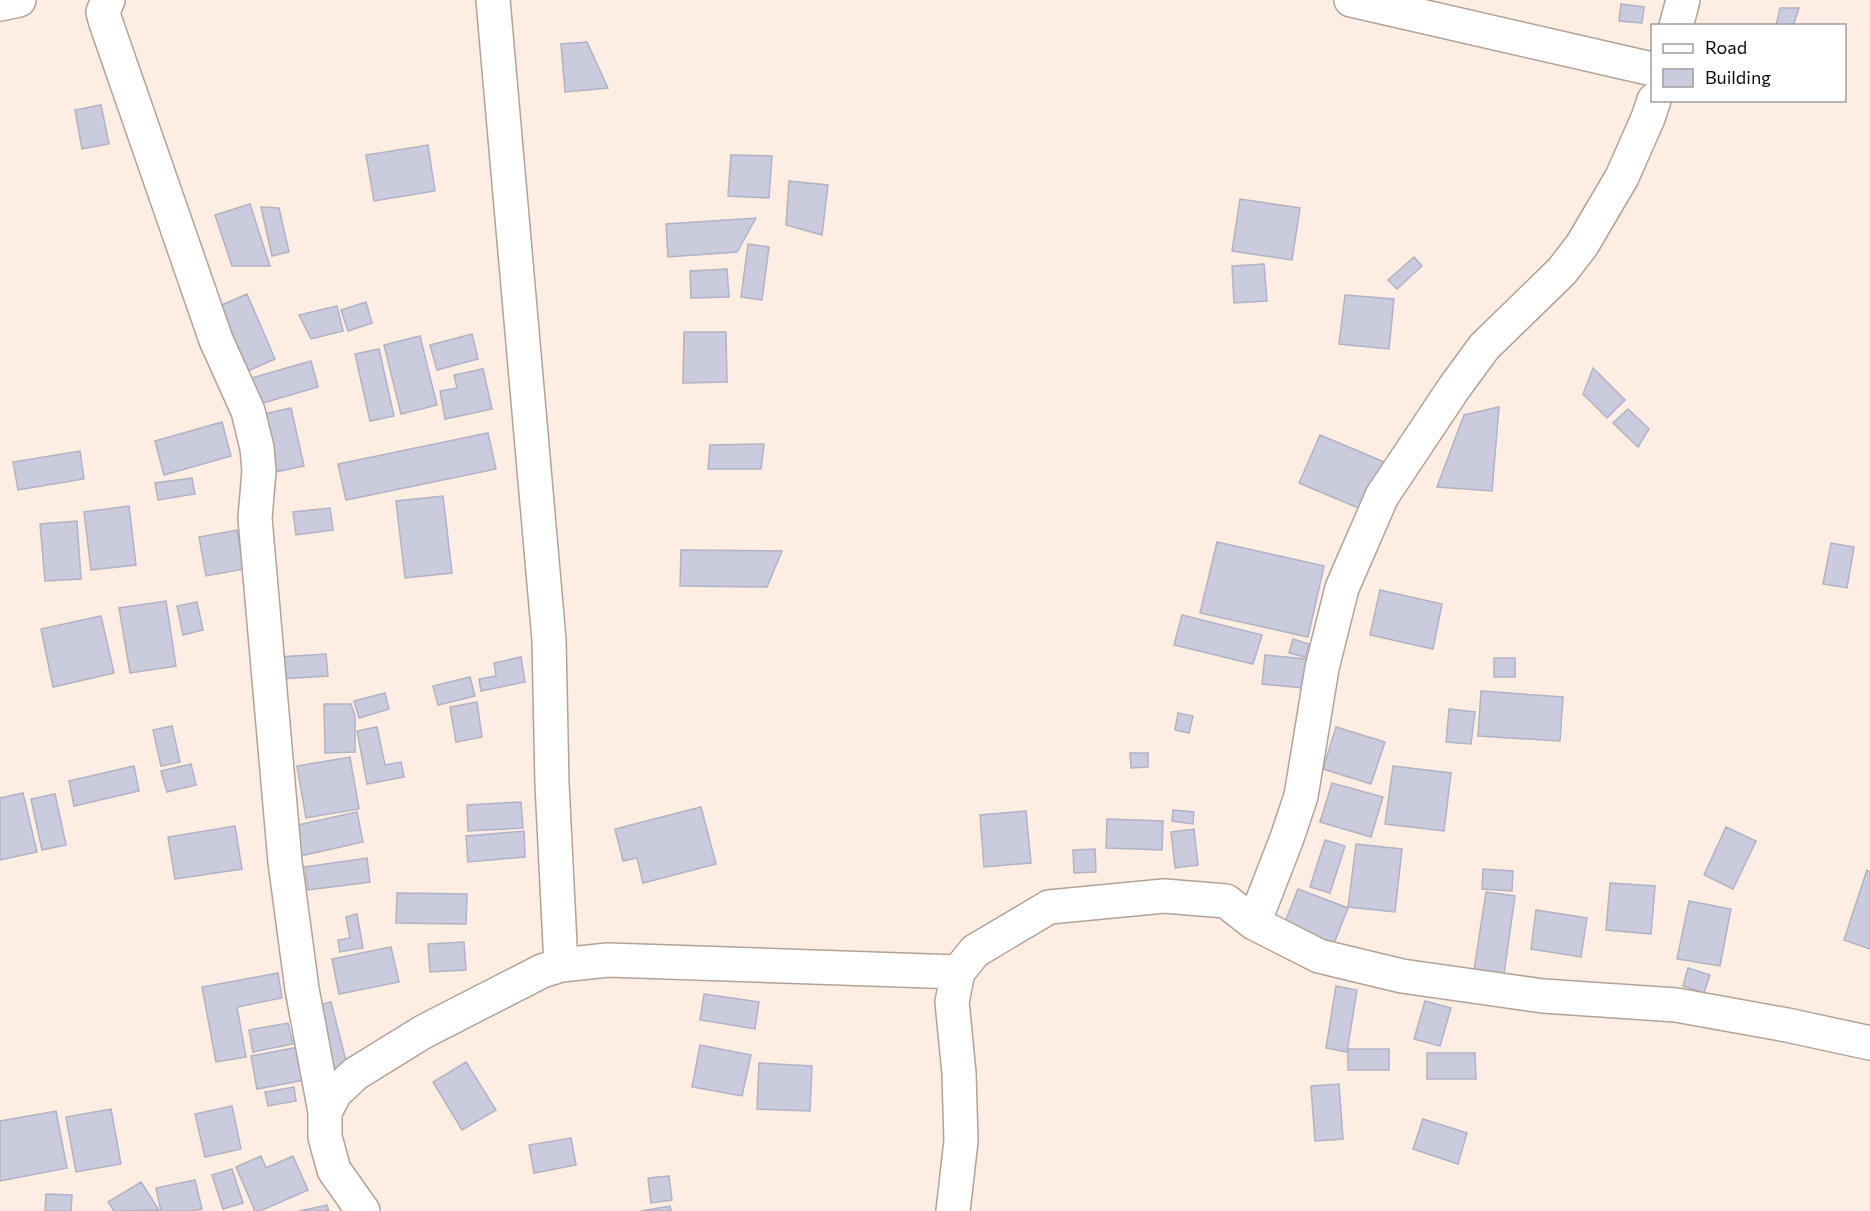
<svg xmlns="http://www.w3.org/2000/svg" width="1870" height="1211" font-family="Commissioner,sans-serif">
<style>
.building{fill:#caccdd;stroke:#b1b2c3;stroke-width:1.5}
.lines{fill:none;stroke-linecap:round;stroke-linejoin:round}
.minor-casing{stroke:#b2a298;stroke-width:36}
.minor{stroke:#fff;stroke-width:33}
</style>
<rect width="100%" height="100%" fill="#feede3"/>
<path class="building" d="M 1621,4 L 1644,7 L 1642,23 L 1619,21 Z
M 1780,8 L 1799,8 L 1793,26 L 1776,26 Z
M 587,42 L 608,88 L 565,92 L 561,44 Z
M 101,105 L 109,144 L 82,149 L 75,110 Z
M 428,145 L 435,191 L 374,201 L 366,155 Z
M 731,155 L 772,156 L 769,198 L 728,196 Z
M 789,181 L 828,185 L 822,235 L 786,225 Z
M 1240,199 L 1300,208 L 1292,260 L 1232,251 Z
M 250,204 L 270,266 L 232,266 L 215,215 Z
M 261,207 L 279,208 L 289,252 L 272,256 Z
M 756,218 L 737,252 L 668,257 L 666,224 Z
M 748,244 L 769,247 L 762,300 L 741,297 Z
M 1414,257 L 1422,266 L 1397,289 L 1388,280 Z
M 1264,264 L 1267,301 L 1234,303 L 1232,266 Z
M 727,269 L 729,297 L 691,298 L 690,271 Z
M 247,294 L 275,359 L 243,373 L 215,308 Z
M 1345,295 L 1394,299 L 1389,349 L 1339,344 Z
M 366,302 L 372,323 L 348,331 L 341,310 Z
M 337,306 L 343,331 L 311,339 L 299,315 Z
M 684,332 L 726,332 L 727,382 L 683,383 Z
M 472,334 L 478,359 L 437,370 L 430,345 Z
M 420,336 L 437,405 L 401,414 L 384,345 Z
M 379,349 L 394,416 L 370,421 L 355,354 Z
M 311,361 L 318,387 L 256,405 L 248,379 Z
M 1593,368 L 1625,400 L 1607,418 L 1583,394 Z
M 483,369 L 492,409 L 445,419 L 440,391 L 457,388 L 454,375 Z
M 1499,407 L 1492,491 L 1437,487 L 1464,415 Z
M 291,408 L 304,466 L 271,473 L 259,415 Z
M 1628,409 L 1649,429 L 1638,447 L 1613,423 Z
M 222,422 L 231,456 L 164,475 L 155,441 Z
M 488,433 L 496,469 L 346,500 L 338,464 Z
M 1320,435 L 1389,464 L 1368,512 L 1299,483 Z
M 764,444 L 761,469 L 708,469 L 710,445 Z
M 80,451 L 84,479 L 18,490 L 13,462 Z
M 192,478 L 195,494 L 158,500 L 155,483 Z
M 443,496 L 452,573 L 405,578 L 396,501 Z
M 129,506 L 136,565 L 91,570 L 84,512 Z
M 330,508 L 333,530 L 296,535 L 293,512 Z
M 77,521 L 81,579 L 45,581 L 40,524 Z
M 237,530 L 244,569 L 206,576 L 199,537 Z
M 1217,542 L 1324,566 L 1308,637 L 1200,613 Z
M 1831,543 L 1854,547 L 1847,588 L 1823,584 Z
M 681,550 L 782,551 L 767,587 L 680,586 Z
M 1380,590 L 1442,604 L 1433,649 L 1370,635 Z
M 166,601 L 176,666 L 130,673 L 119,608 Z
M 197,602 L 203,630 L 183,635 L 177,606 Z
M 1182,615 L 1262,635 L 1253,664 L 1174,645 Z
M 101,616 L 114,673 L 53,687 L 41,629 Z
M 1293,639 L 1309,644 L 1305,657 L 1289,653 Z
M 326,654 L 328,676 L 279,679 L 278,657 Z
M 1265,655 L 1306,659 L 1303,688 L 1262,684 Z
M 521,657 L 525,682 L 481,691 L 479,679 L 496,676 L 494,663 Z
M 1494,658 L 1515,658 L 1515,677 L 1494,677 Z
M 470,677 L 475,696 L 438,705 L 433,686 Z
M 1481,691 L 1563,697 L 1560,741 L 1478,736 Z
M 385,693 L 389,709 L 359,718 L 354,701 Z
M 477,702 L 482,737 L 456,742 L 450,707 Z
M 324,704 L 351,704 L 355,716 L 355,752 L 325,753 Z
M 1449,709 L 1475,712 L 1471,744 L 1446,742 Z
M 1178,713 L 1193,716 L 1189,733 L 1175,730 Z
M 172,726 L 180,762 L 161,766 L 153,730 Z
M 377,727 L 385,765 L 401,762 L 404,777 L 367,784 L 357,731 Z
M 1336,727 L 1385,742 L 1371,784 L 1323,769 Z
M 1130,753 L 1148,753 L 1148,767 L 1131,768 Z
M 350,757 L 359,809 L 306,818 L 297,766 Z
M 191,764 L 196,785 L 167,792 L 161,771 Z
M 134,766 L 139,791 L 74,806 L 69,781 Z
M 1393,766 L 1451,773 L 1444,831 L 1385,824 Z
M 1332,783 L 1383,797 L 1371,837 L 1320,822 Z
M 23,793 L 37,852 L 0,860 L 0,798 Z
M 55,794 L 66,845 L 42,850 L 31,799 Z
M 521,802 L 523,828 L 468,831 L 467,805 Z
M 701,807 L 716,864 L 643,883 L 637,858 L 623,861 L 615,829 Z
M 1173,810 L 1194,812 L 1193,824 L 1172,821 Z
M 1026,811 L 1031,863 L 984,867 L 980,815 Z
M 357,812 L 363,842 L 300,856 L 293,826 Z
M 1107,819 L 1163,821 L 1162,850 L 1106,848 Z
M 235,826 L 242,869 L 175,879 L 168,837 Z
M 1726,827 L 1756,841 L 1733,889 L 1704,875 Z
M 1194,829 L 1198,865 L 1175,868 L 1171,832 Z
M 524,831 L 525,857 L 468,862 L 466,836 Z
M 1325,840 L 1345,846 L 1330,893 L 1310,887 Z
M 1356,844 L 1402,849 L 1395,912 L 1348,907 Z
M 1095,849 L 1096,872 L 1074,873 L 1073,850 Z
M 367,858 L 370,882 L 308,890 L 305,867 Z
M 1483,869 L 1513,871 L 1512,891 L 1482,889 Z
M 1867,870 L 1870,872 L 1870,949 L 1844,940 Z
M 1610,883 L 1655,886 L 1651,934 L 1606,930 Z
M 1298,889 L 1348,908 L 1331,951 L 1281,932 Z
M 1486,892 L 1515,896 L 1504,974 L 1474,970 Z
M 397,893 L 467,894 L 466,924 L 396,923 Z
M 1689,901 L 1731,909 L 1720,966 L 1677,959 Z
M 1536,910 L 1587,918 L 1581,957 L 1531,949 Z
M 357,914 L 363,948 L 340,952 L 338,940 L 350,938 L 346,917 Z
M 464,942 L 466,970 L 430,972 L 428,944 Z
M 391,947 L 399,982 L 339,994 L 332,959 Z
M 1688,968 L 1710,975 L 1704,993 L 1683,986 Z
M 278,973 L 282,998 L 237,1007 L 246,1057 L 216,1062 L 202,987 Z
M 1336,986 L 1357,990 L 1347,1052 L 1326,1048 Z
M 704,994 L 759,1002 L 755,1029 L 700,1020 Z
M 1425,1001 L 1451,1008 L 1440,1046 L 1414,1039 Z
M 331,1002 L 347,1065 L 329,1070 L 313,1007 Z
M 288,1023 L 293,1044 L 253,1052 L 249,1030 Z
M 700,1045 L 751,1055 L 742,1096 L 692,1087 Z
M 299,1047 L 305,1080 L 257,1089 L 251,1056 Z
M 1348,1049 L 1389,1049 L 1389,1070 L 1348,1070 Z
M 1427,1053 L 1475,1053 L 1476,1079 L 1427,1079 Z
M 466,1062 L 496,1110 L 462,1130 L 433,1082 Z
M 759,1063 L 812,1066 L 810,1111 L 757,1109 Z
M 1339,1084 L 1343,1139 L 1315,1141 L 1311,1086 Z
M 294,1087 L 296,1101 L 268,1106 L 265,1092 Z
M 232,1106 L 241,1149 L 205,1157 L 195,1114 Z
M 111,1109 L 121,1164 L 76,1172 L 66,1117 Z
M 56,1111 L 67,1168 L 0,1181 L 0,1121 Z
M 1423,1119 L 1467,1133 L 1458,1164 L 1413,1149 Z
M 571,1138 L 576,1165 L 534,1173 L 529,1145 Z
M 261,1156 L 266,1168 L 293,1156 L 308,1190 L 260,1211 L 255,1211 L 236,1167 Z
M 232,1169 L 243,1203 L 223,1209 L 212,1175 Z
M 669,1176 L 672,1200 L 651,1203 L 648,1178 Z
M 195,1180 L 202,1209 L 191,1211 L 161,1211 L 156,1188 Z
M 141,1182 L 159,1210 L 114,1211 L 108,1202 Z
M 46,1194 L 72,1195 L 71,1211 L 45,1211 Z
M 327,1205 L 329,1211 L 299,1211 Z
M 670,1206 L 671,1211 L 641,1211 Z"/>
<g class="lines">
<defs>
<path id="minor" d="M 108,0 L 103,12 L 105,20 L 216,340 L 248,411 L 257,448 L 259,471 L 255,518 L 285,862 L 302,989 L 325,1112
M 493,0 L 549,640 L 552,784 L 561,965
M 1351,0 L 1652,69
M 0,4 L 19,0
M 1676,26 L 1683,0
M 1254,923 L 1319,956 L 1402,976 L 1543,996 L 1676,1005 L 1787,1025 L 1870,1043
M 363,1211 L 334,1170 L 325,1137 L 325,1112 L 335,1093 L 355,1074 L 423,1032 L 542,971 L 561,965 L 608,960 L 958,972
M 953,1211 L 961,1141 L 959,1073 L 952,1002 L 958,972 L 975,951 L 1049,907 L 1164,896 L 1226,901 L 1254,923 L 1287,838 L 1301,796 L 1322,668 L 1342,588 L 1382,496 L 1454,388 L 1484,347 L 1562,271 L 1582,245 L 1622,177 L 1648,118 L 1654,100"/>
</defs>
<use href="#minor" class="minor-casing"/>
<use href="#minor" class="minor"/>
</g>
<rect x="1651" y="24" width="195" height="78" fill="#ffffff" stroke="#a09d9c" stroke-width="1.5"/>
<rect x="1663" y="44" width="30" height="9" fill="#ffffff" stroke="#a09d9c" stroke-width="1.5"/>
<text x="1705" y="54" font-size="18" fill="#110b08">Road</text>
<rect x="1663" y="69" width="30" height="18" fill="#caccdd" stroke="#a09d9c" stroke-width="1.5"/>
<text x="1705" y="84" font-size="18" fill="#110b08">Building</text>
</svg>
